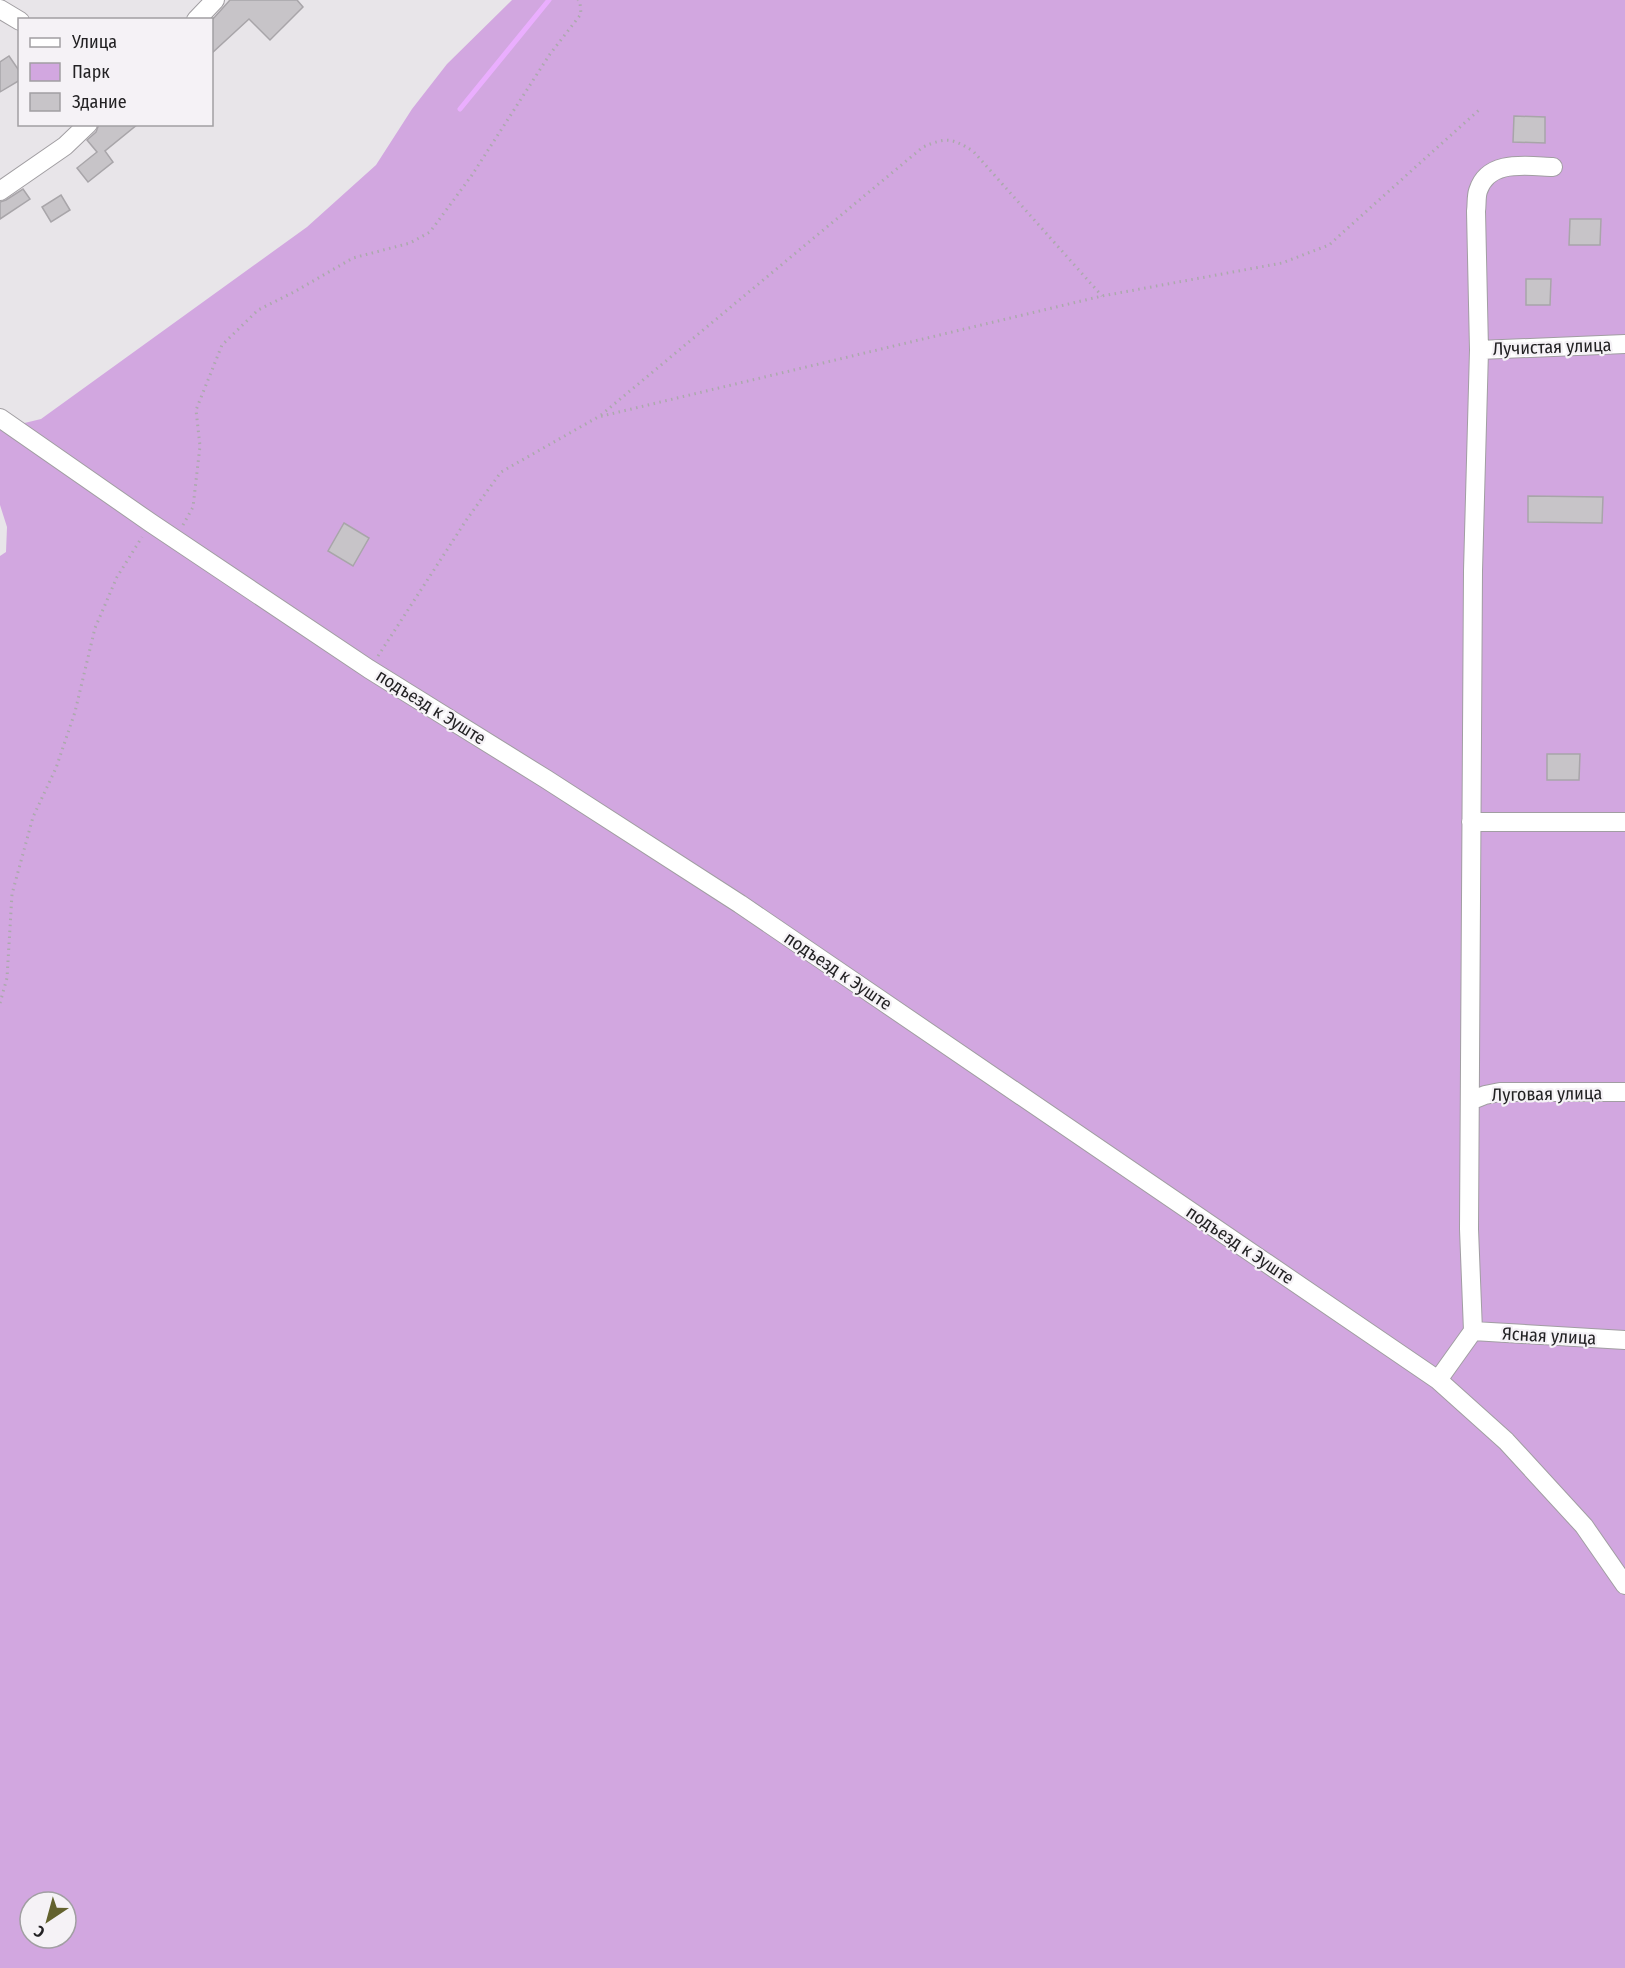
<svg xmlns="http://www.w3.org/2000/svg" width="1625" height="1968" font-family="'Fira Sans Condensed',sans-serif">
<style>
.green{fill:#d2a7e0;fill-rule:evenodd}
.lines{fill:none;stroke-linecap:round;stroke-linejoin:round}
.stream{stroke:#eaaefe;stroke-width:5}
.building{fill:#c7c4c8;stroke:#a8a5a9;stroke-width:1.5}
.minor-casing{stroke:#a19ea2;stroke-width:20}
.path{stroke:#aca9ad;stroke-width:3;stroke-dasharray:1.5 4.5;stroke-linecap:butt}
.minor{stroke:#fff;stroke-width:18}
.labels{text-anchor:middle;stroke-width:4.5;stroke-linejoin:round;paint-order:stroke}
.street-label{font-size:18px;fill:#232224;stroke:#f5f2f6}
</style>
<rect width="100%" height="100%" fill="#e8e5e9"/>
<path class="green" d="M 512,0 L 1625,0 L 1625,1968 L 0,1968 L 0,556 L 6,552 L 7,527 L 0,505 L 0,429 L 41,419 L 307,227 L 376,165 L 412,109 L 447,64 ZM 30,1902 L 66,1902 L 66,1938 L 30,1938 Z"/>
<g class="lines">
<path class="stream" d="M 460,109 L 549,0"/>
</g>
<path class="building" d="M 230,0 L 297,0 L 303,7 L 270,40 L 249,19 L 212,53 L 212,20 Z
M 9,56 L 20,72 L 20,80 L 0,92 L 0,62 Z
M 1514,116 L 1545,117 L 1545,143 L 1513,142 Z
M 99,124 L 138,124 L 105,151 L 113,162 L 88,182 L 77,168 L 97,152 L 87,140 L 96,132 Z
M 23,189 L 30,199 L 0,219 L 0,202 L 6,200 Z
M 61,195 L 70,210 L 51,222 L 42,207 Z
M 1570,219 L 1601,219 L 1600,245 L 1569,245 Z
M 1526,279 L 1551,279 L 1550,305 L 1526,305 Z
M 1528,496 L 1603,497 L 1602,523 L 1528,522 Z
M 344,523 L 369,538 L 353,566 L 328,551 Z
M 1547,754 L 1580,754 L 1579,780 L 1547,780 Z"/>
<g class="lines">
<defs>
<path id="minor" d="M 0,9 L 20,21
M 196,20 L 215,0
M 0,191 L 65,146 L 88,124
M 1479,350 L 1625,344
M 0,418 L 151,523 L 369,669 L 546,779 L 740,904 L 1438,1380 L 1506,1441 L 1584,1526 L 1625,1585
M 1471,822 L 1625,822
M 1470,1101 L 1485,1095 L 1500,1092 L 1625,1092
M 1473,1331 L 1625,1340
M 1438,1380 L 1473,1331 L 1469,1229 L 1473,571 L 1479,350 L 1476,211 C 1477,205 1476,197 1478,191 C 1488,159 1526,166 1553,167"/>
</defs>
<use href="#minor" class="minor-casing"/>
<path class="path" d="M 601,415 L 923,147 C 946,137 952,138 973,151 L 1102,296
M 183,525 L 193,507 L 200,446 L 196,410 L 222,345 L 258,310 L 294,292 L 353,258 L 410,243 L 430,232 L 472,175 L 550,54 L 581,14 L 580,3 L 578,0
M 378,656 L 467,519 L 501,472 L 598,417 L 1102,296 L 1282,263 L 1329,245 L 1480,109
M 0,1003 L 7,978 L 12,894 L 33,817 L 56,768 L 75,712 L 95,628 L 117,577 L 142,537"/>
<use href="#minor" class="minor"/>
</g>
<g class="labels">
<g class="street-label">
<text transform="translate(1552 347) rotate(-2)" y="6">Лучистая улица</text>
<text transform="translate(431 707) rotate(32)" y="6">подъезд к Эуште</text>
<text transform="translate(838 971) rotate(34)" y="6">подъезд к Эуште</text>
<text transform="translate(1547 1094) rotate(-1)" y="6">Луговая улица</text>
<text transform="translate(1240 1245) rotate(34)" y="6">подъезд к Эуште</text>
<text transform="translate(1549 1336) rotate(3)" y="6">Ясная улица</text>
</g>
</g>
<rect x="18" y="18" width="195" height="108" fill="#f5f2f6" stroke="#a19fa2" stroke-width="1.5"/>
<rect x="30" y="38" width="30" height="9" fill="#ffffff" stroke="#a19fa2" stroke-width="1.5"/>
<text x="72" y="48" font-size="18" fill="#232224">Улица</text>
<rect x="30" y="63" width="30" height="18" fill="#d2a7e0" stroke="#a19fa2" stroke-width="1.5"/>
<text x="72" y="78" font-size="18" fill="#232224">Парк</text>
<rect x="30" y="93" width="30" height="18" fill="#c7c4c8" stroke="#a19fa2" stroke-width="1.5"/>
<text x="72" y="108" font-size="18" fill="#232224">Здание</text>
<g transform="translate(48 1920) rotate(216)"><circle r="28" fill="#f5f2f6" stroke="#a19fa2" stroke-width="1.5"/>
<path d="M0-4.5L10 22L0 15L-10 22Z" fill="#63622e"/>
<text y="-9" font-size="16" font-weight="bold" text-anchor="middle" fill="#232224">С</text>
</g>
</svg>
